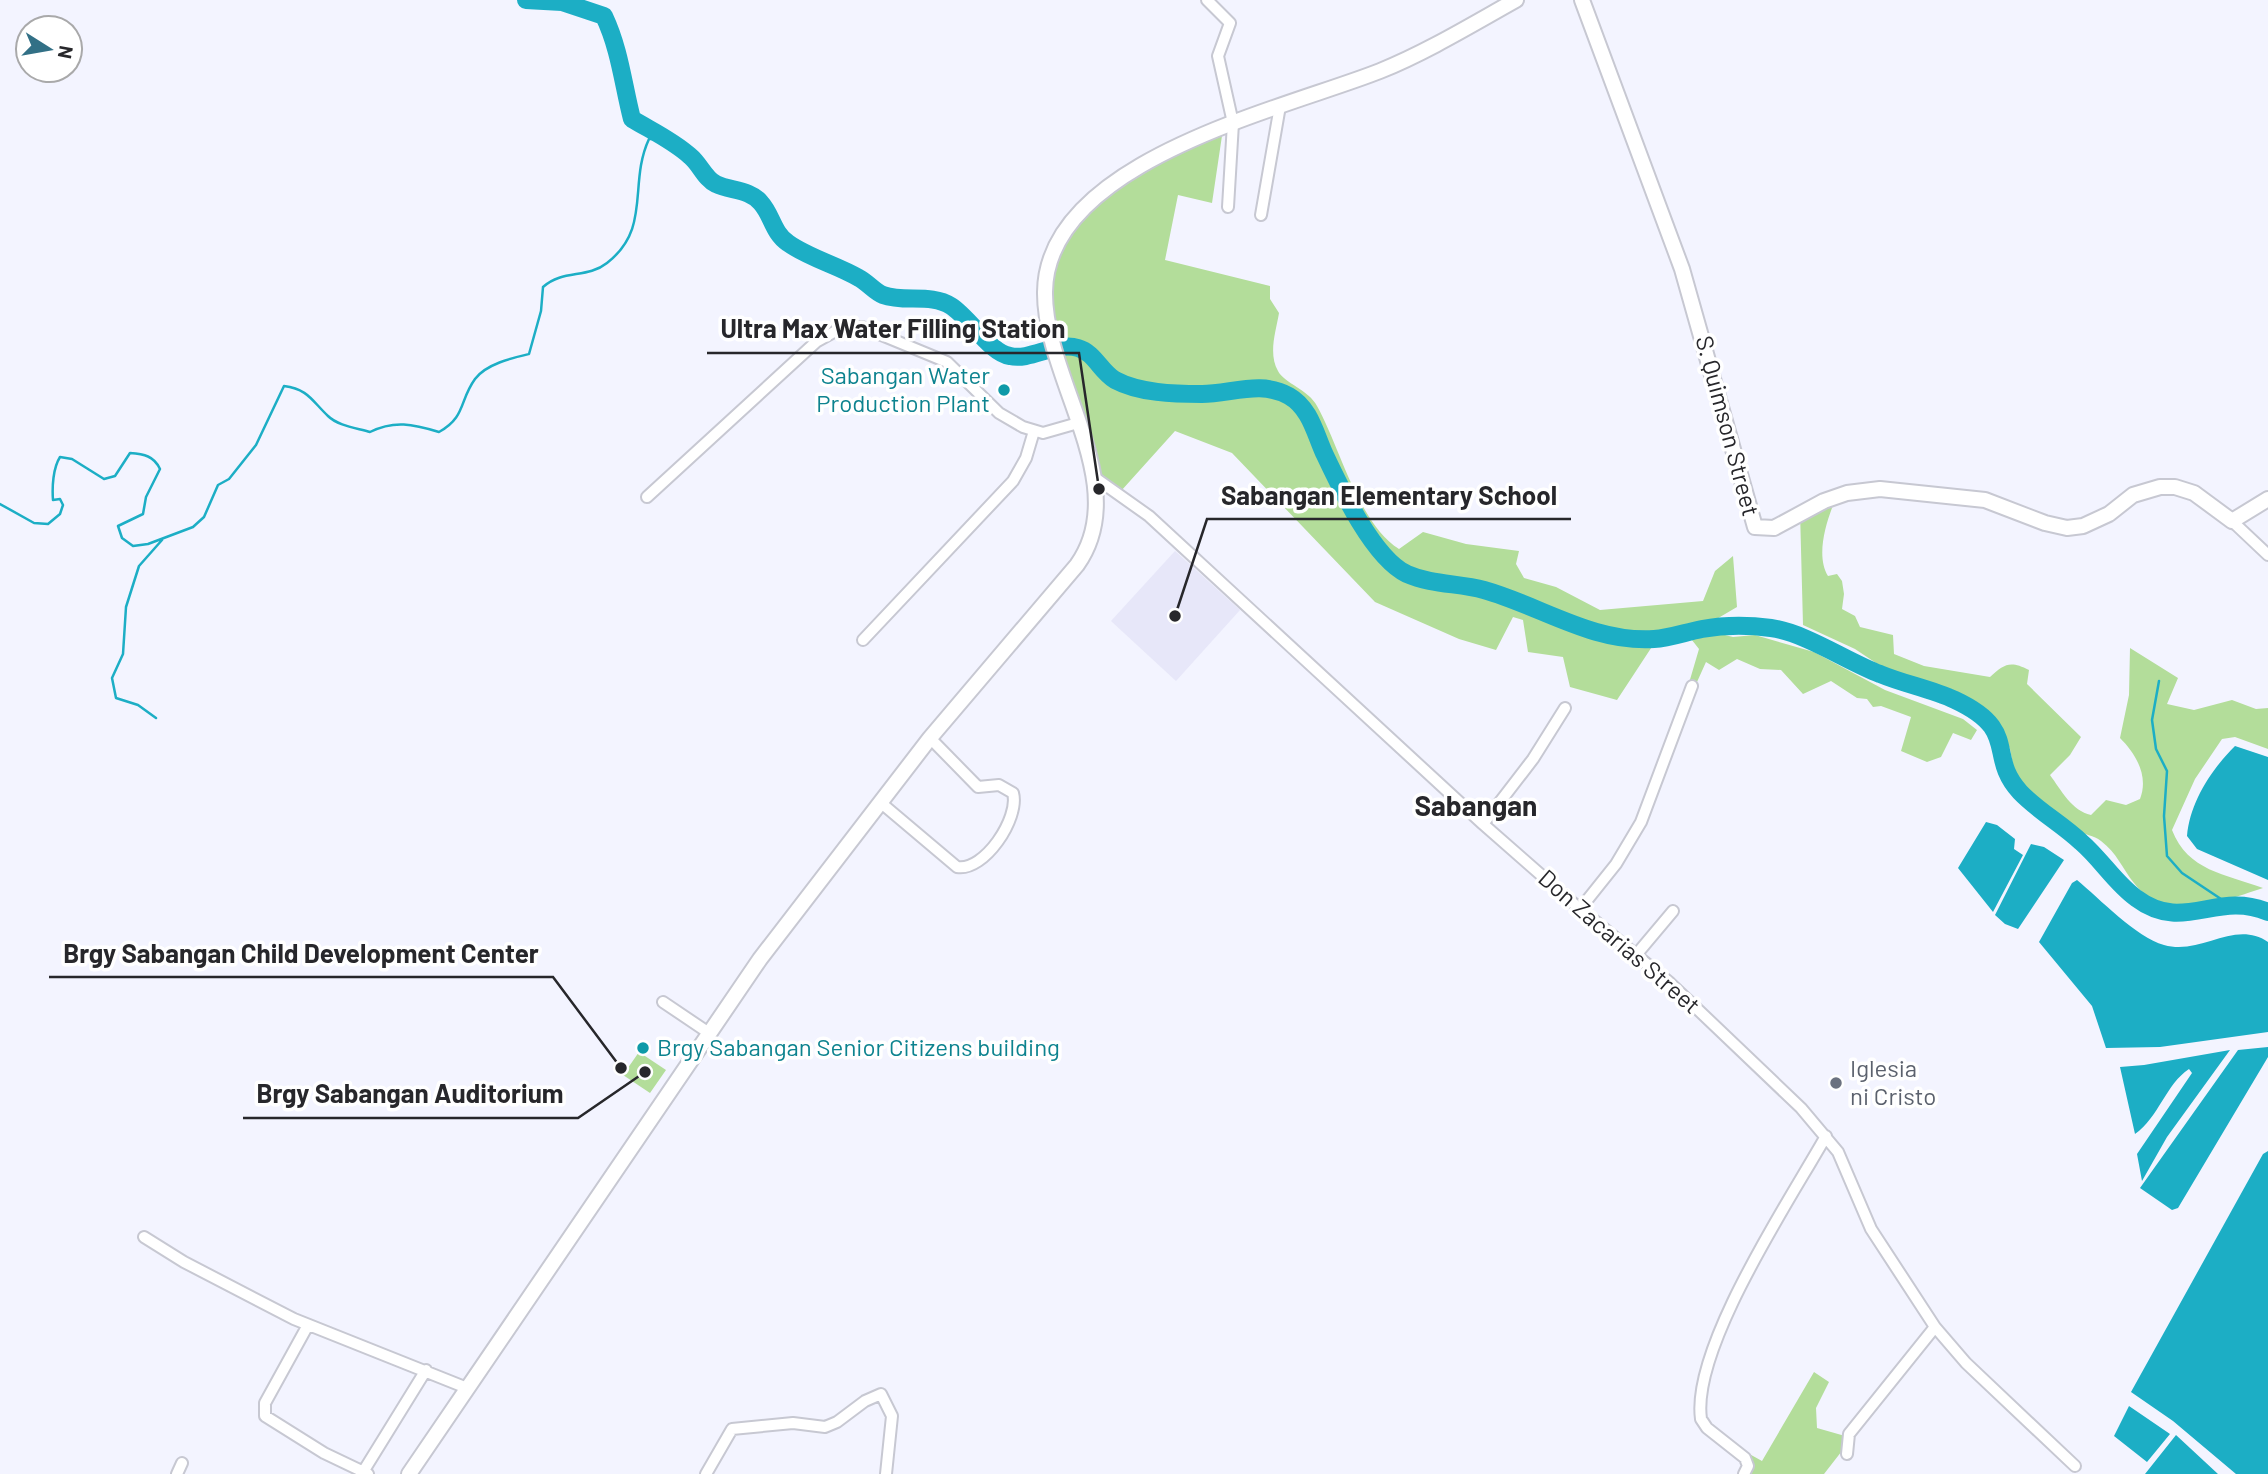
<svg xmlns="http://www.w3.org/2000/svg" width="2268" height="1474" font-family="Barlow,sans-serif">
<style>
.built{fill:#e7e7f9}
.green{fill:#b3dd9a}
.water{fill:#1caec5}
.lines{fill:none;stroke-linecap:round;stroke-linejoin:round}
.stream{stroke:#1caec5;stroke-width:2.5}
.river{stroke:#1caec5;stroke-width:18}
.street-casing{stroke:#c7c8d2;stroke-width:14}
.secondary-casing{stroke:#c7c8d2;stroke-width:18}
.street{stroke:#fff;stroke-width:10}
.secondary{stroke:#fff;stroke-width:14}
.culture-dot{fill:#0f9aa8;stroke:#fff;stroke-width:2.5}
.worship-dot{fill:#6b7280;stroke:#fff;stroke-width:2.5}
.labels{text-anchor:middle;stroke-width:7;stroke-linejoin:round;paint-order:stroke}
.culture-label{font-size:24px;fill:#0d838f;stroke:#fff;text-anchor:end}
.street-label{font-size:24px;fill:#27272b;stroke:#fff}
.worship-label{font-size:24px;fill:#5b616d;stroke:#fff;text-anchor:start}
.quarter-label{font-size:28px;font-weight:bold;fill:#27272b;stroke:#fff}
.leader{fill:none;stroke:#27272b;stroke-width:2.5}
.callout-dot{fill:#27272b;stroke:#fff;stroke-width:2.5}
.callout-label{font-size:26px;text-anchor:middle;font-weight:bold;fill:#27272b;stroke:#fff;stroke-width:7;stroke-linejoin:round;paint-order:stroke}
</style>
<rect width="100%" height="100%" fill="#f3f4ff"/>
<path class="built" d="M 1175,551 L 1240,610 L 1176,681 L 1111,621 Z"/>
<path class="green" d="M 1223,129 L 1212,203 L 1178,195 L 1165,260 L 1270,286 L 1270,299 L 1279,313 C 1276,331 1268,354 1278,371 C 1284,383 1309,390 1317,406 C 1340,447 1358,523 1399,549 L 1423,532 L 1466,544 L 1519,551 L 1516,564 L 1524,578 L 1556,587 L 1600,610 L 1703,601 L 1715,571 L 1733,556 L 1737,607 L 1691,634 L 1709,631 L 1733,637 L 1755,635 L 1814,652 L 1885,690 L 1963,719 L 1977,730 L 1971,740 L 1953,733 L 1941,757 L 1927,762 L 1901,751 L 1911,717 L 1881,706 L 1873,707 L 1867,699 L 1857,698 L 1831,681 L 1803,694 L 1781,670 L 1760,669 L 1737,659 L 1719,670 L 1706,662 L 1688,702 L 1684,700 L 1699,649 L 1688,635 L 1657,639 L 1617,700 L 1570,687 L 1563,657 L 1528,652 L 1523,620 L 1513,617 L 1496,650 L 1459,639 L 1375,602 L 1232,453 L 1175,431 L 1121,491 L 1089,470 L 1073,428 L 1054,360 L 1050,252 L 1116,182 Z
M 1836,498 C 1827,519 1815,555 1828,576 L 1837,574 L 1842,581 L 1844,594 L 1842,609 L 1855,616 L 1860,627 L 1893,635 L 1894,654 L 1924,666 L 1990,677 C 2004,664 2010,660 2029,670 L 2027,684 L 2081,737 L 2070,755 L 2050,775 C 2061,790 2072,811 2091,815 L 2106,800 L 2126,805 L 2140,799 C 2149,776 2136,754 2120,738 L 2129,695 L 2130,648 L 2178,678 L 2167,704 L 2194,710 L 2232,700 L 2256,709 L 2268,708 L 2268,749 L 2235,737 L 2222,739 L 2195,779 L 2172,830 C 2188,871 2225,874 2263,888 C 2222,901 2167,926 2134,883 C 2122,868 2117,853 2101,841 C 2094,835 2084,835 2076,830 C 2057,817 2037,805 2018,791 L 2010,749 L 2004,736 L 1993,718 L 1976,704 L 1953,690 L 1900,679 L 1855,649 L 1803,625 L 1800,511 Z
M 639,1052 L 666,1070 L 650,1093 L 623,1075 Z
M 1814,1372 L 1829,1382 L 1816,1408 L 1817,1428 L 1852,1438 L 1824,1474 L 1749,1474 L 1735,1446 L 1762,1461 Z"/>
<path class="water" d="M 2235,746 L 2268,757 L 2268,880 L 2197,849 L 2187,836 C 2190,802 2211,770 2235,746 Z
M 1986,822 L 1997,825 L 2015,839 L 2014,849 L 2023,855 L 1993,912 L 1958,868 Z
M 2031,844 L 2044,847 L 2064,860 L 2018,929 L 2005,924 L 1995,915 Z
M 2077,880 C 2100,899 2136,937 2164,945 C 2201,956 2234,919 2268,942 L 2268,1032 L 2160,1047 L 2106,1048 L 2092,1006 L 2039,942 L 2072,883 Z
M 2268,1047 L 2268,1057 L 2178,1208 L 2172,1210 L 2140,1188 L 2238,1050 Z
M 2230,1050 L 2167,1137 L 2142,1181 L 2137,1154 L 2192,1073 L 2189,1069 C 2166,1084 2159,1117 2135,1134 L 2120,1067 L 2144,1065 Z
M 2268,1151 L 2268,1474 L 2236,1474 L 2173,1421 L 2131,1392 L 2263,1154 Z
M 2129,1406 L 2170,1434 L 2147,1462 L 2114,1436 Z
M 2176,1435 L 2218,1474 L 2145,1474 Z"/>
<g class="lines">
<path class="stream" d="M 0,504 L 34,523 L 48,524 L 60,514 L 63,505 L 60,499 L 53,500 C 52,487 53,468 60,457 L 72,459 L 104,479 L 115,476 L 130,453 C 144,454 154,456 160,469 L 146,497 L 143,514 L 118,526 L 122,538 L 133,546 L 148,544 L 193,527 L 204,517 L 218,485 L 229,479 L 256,445 L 284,386 C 308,389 312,401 328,416 C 338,426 357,428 370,432 C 394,420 413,424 439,432 C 466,417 459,401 475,379 C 486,364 512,358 529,354 L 541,311 L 543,287 C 563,269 587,279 607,263 C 652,228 628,184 649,139 L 667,139
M 2159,681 L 2152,720 L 2156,749 L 2167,771 L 2164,816 L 2167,856 L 2182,873 L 2227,903
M 156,718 L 138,705 L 116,698 L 112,678 L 123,654 L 126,607 L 139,566 L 162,540"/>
<path class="river" d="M 526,0 L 562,2 L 604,16 C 620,50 623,84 632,119 C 652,131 672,140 690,156 C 700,164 705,179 716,184 C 730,191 750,189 761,203 C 772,215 773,233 788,243 C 809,258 837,265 859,278 C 867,282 875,292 883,295 C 904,303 931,293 951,306 C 970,318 990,353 1010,356 C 1031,361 1056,341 1078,348 C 1095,353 1100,371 1115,380 C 1139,393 1174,394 1202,394 C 1231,394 1261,380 1289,396 C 1310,408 1315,433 1324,453 C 1340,487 1373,558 1407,574 C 1432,585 1459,583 1484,590 C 1541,606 1593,643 1654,639 C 1670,638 1686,632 1702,629 C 1724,625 1749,625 1771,628 C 1806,633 1846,661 1880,674 C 1904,684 1931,689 1955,700 C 2021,731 1986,755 2020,792 C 2038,811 2062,824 2081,842 C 2101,859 2115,883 2136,898 C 2184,934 2216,890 2268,912"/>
<defs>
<path id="street" d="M 1207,0 L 1230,23 L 1218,56 L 1233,123 L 1228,207
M 1261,215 L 1280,106
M 1094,477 L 1149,516 L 1483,824 L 1573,903 L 1670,983 L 1801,1108 L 1838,1152 L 1871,1229 L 1935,1327 L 1966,1363 L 2075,1466
M 647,497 L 816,342 L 843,327 L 862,327 L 947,362 L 999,413 L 1023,427 L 1043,433 L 1078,423
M 2232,521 L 2268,555
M 863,640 L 1013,481 L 1026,458 L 1034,431
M 880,802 L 957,867 C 984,872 1020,818 1013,793 L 999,785 L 978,787 L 930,738
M 1483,824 L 1533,759 L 1565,708
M 1580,909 L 1616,864 L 1641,822 L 1692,686
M 1636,955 L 1673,911
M 663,1002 L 709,1033
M 144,1237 L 184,1262 L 294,1319 L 467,1388
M 308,1325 L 265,1403 L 265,1416 L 324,1453 L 368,1474
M 1847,1454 L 1849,1434 L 1935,1327
M 363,1472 L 426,1370
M 177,1474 L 182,1463
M 706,1474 L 732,1429 L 793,1423 L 825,1427 L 837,1422 L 865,1401 L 881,1394 L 892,1416 L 886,1474
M 1744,1474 L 1748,1466 L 1745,1458 L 1707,1428 L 1701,1419 C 1691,1348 1790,1200 1826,1136"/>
<path id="secondary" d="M 1582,0 L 1682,269 L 1755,527 L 1774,528 L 1824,501 L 1847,493 L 1880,489 L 1985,500 L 2045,523 L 2067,528 L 2083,526 L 2109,514 L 2133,495 L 2160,487 L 2175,487 L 2194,493 L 2232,521 L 2268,499
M 409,1474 L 760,959 L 930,738 L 1077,565 C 1134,485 1044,380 1045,292 C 1046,161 1284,109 1380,71 C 1427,52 1473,24 1516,0"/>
</defs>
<use href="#street" class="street-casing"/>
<use href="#secondary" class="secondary-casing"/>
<use href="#street" class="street"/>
<use href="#secondary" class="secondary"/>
</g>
<g class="culture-dot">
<circle cx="1004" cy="390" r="7"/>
<circle cx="643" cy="1048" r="7"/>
</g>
<circle class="worship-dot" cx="1836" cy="1083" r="7"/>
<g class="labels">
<g class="culture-label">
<text x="990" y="384">Sabangan Water<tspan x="990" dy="28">Production Plant</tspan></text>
<text x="657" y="1056" text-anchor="start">Brgy Sabangan Senior Citizens building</text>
</g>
<g class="street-label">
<text transform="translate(1727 426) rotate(75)" y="8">S. Quimson Street</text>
<text transform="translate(1619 942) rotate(41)" y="8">Don Zacarias Street</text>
</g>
<g class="worship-label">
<text x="1850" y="1077">Iglesia<tspan x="1850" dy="28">ni Cristo</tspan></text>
</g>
<g class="quarter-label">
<text x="1476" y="816">Sabangan</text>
</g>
</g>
<path class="leader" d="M1099 489L1079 353H707M1175 616L1207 519H1571M621 1068L553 977H49M645 1072L578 1118H243"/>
<g class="callout-dot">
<circle cx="1099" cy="489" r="7"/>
<circle cx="1175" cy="616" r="7"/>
<circle cx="621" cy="1068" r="7"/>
<circle cx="645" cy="1072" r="7"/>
</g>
<g class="callout-label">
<text x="893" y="338">Ultra Max Water Filling Station</text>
<text x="1389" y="505">Sabangan Elementary School</text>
<text x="301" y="963">Brgy Sabangan Child Development Center</text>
<text x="410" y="1103">Brgy Sabangan Auditorium</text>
</g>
<g transform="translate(49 49) rotate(101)"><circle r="33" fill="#ffffff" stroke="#a9a9aa" stroke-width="2"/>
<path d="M0-5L12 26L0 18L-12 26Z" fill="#327086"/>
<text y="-10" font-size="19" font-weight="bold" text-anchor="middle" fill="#27272b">N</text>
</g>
</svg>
